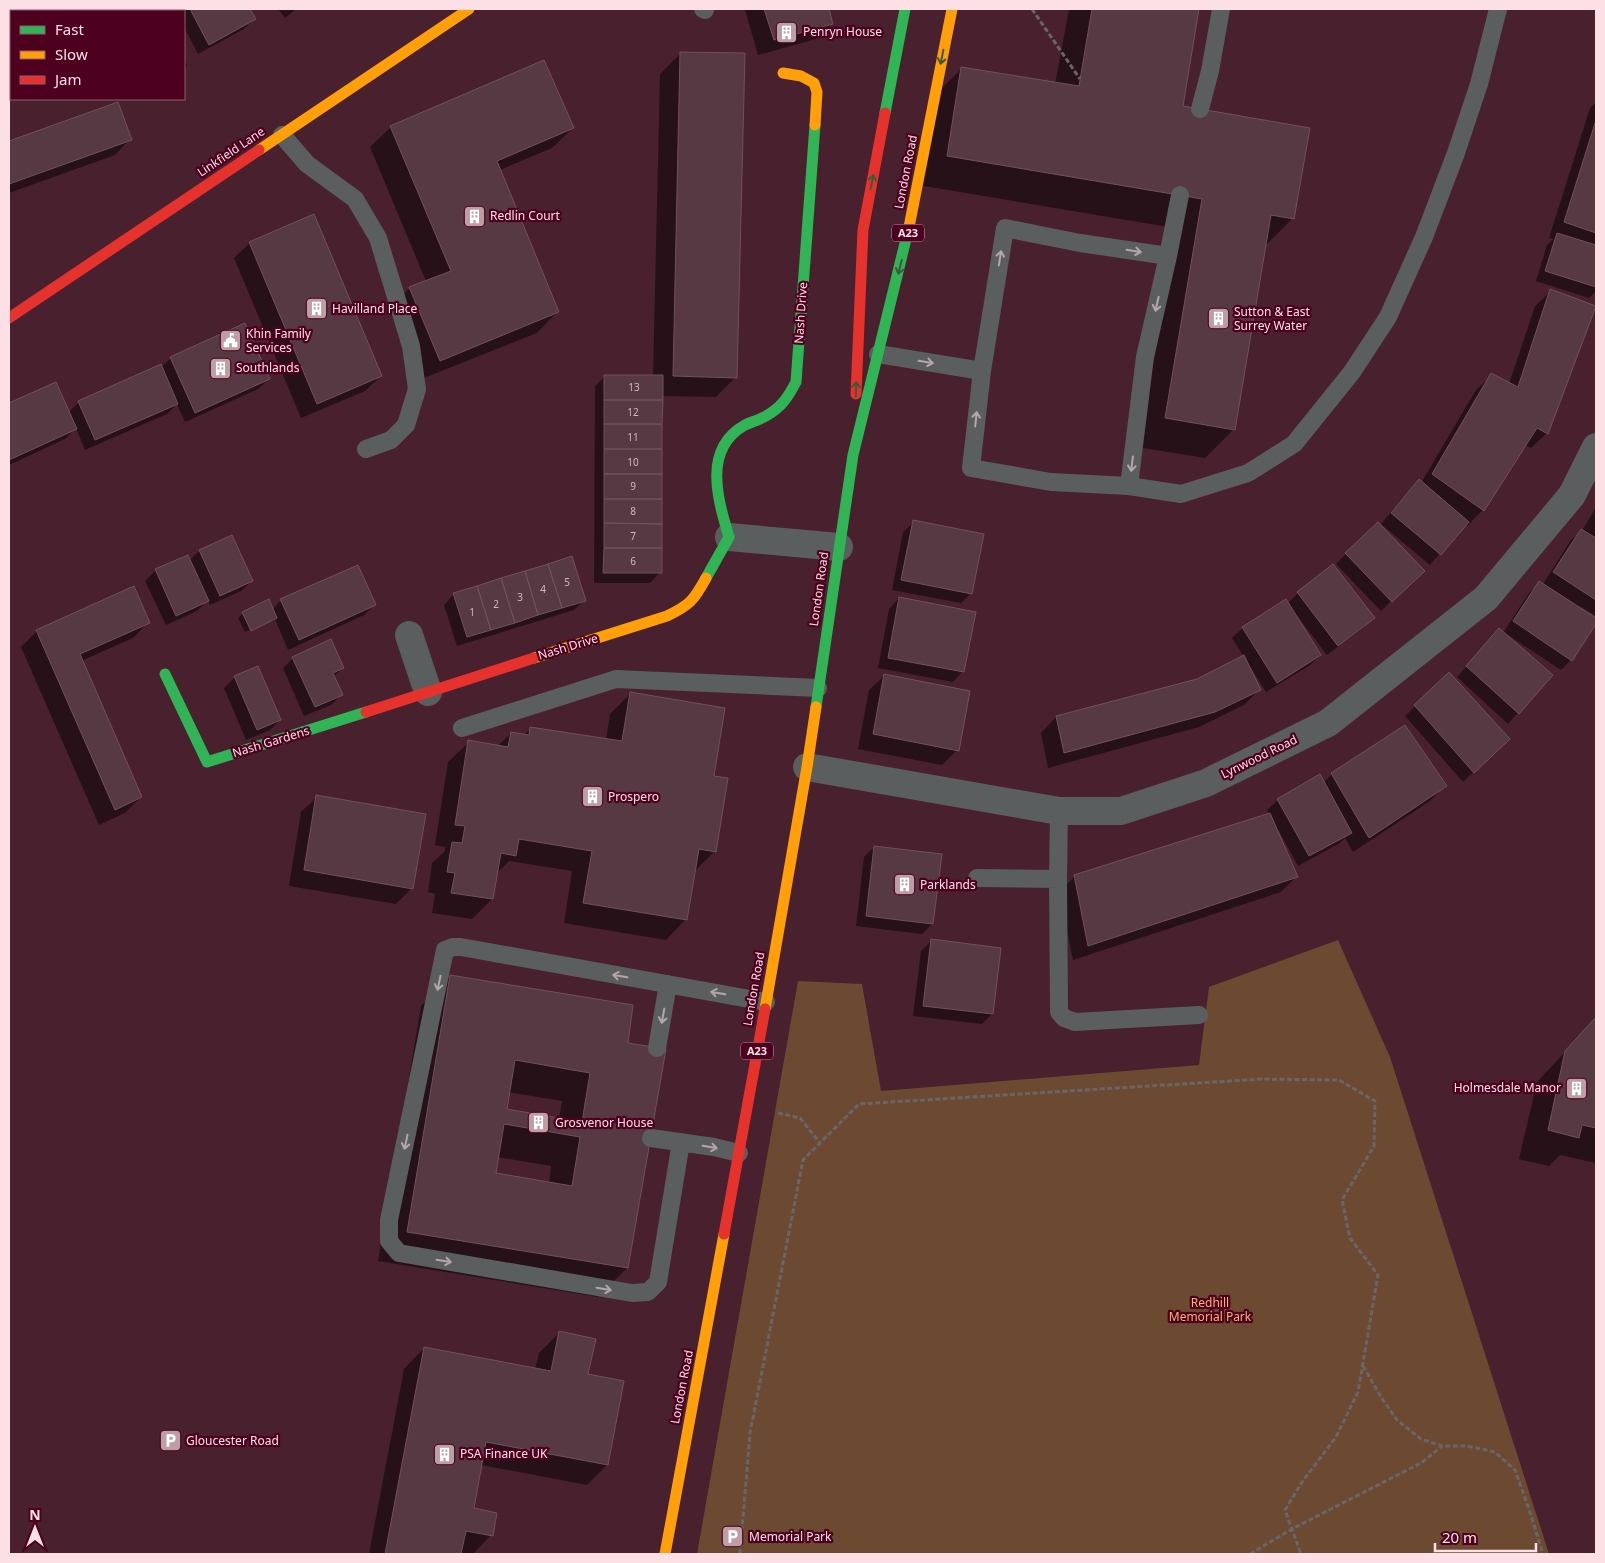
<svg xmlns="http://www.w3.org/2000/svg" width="1605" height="1563" font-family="'Noto Sans',sans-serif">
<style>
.green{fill:#6b4a31}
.shadow{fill:#0007;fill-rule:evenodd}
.building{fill:#573943;stroke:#72515b;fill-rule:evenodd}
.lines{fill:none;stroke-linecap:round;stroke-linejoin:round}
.path{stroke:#6a6568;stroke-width:3;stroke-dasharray:5 2.5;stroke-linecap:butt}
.lane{stroke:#5a5e5f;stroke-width:18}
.street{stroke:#5a5e5f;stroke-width:28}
.fast{stroke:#30b455;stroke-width:11}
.slow{stroke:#ff9f0a;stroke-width:11}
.jam{stroke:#e5322d;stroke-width:11}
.oneway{stroke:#3e5a3a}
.oneway2{stroke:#b4a6a9}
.labels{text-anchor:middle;stroke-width:4.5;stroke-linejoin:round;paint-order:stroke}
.number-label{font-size:10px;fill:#d4b6bc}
.shield{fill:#4d011f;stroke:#c89daa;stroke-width:1}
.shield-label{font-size:11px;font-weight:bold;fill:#fde0e5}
.poi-label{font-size:12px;fill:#fde0e5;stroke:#4d011f;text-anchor:start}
.street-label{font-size:12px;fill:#fde0e5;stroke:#4d011f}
.park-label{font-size:12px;fill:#f9b46d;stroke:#4d011f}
</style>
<rect width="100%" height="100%" fill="#48202e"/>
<path class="green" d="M 1338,940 L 1390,1057 L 1549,1554 L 697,1554 L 798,981 L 862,984 L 881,1091 L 1199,1065 L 1209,987 Z"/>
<path class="shadow" d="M 9,9 L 30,9 L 31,11 L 11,11 L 11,95 L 9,96 Z
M 184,9 L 249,9 L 254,19 L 244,29 L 198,54 L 184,27 L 184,11 L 181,11 Z
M 278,9 L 296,9 L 285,18 Z
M 742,9 L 828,9 L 832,23 L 816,39 L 758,55 L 745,10 Z
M 1069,9 L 1198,9 L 1181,107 L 1293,218 L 1264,247 L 1234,429 L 1205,458 L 1137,447 L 1174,228 L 918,185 L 933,97 L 962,68 L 1055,84 Z
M 681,53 L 736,377 L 716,397 L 661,396 L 660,572 L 650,583 L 594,583 L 595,386 L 605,376 L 653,376 L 660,74 Z
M 184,58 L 187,66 L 184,69 Z
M 1596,102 L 1596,291 L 1589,298 L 1536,281 L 1547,245 L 1553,239 L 1549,238 L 1590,108 Z
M 118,103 L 130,139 L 115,155 L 9,193 L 9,143 Z
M 391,127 L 573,128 L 552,148 L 500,170 L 557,312 L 537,333 L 419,380 L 389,308 L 410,288 L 426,281 L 370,147 Z
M 250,243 L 381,376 L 365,391 L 301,418 L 234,258 Z
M 1551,291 L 1547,433 L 1531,448 L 1524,445 L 1483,510 L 1467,526 L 1465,524 L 1430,565 L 1381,524 L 1409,491 L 1419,481 L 1421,483 L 1476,390 L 1492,375 L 1509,384 L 1535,306 Z
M 171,358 L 269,379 L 258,389 L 185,422 L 177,404 L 167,414 L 85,450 L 76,428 L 65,439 L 9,465 L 9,404 L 55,384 L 68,413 L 79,402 L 161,367 Z
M 1596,507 L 1596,616 L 1581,607 L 1579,609 L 1596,620 L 1596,621 L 1571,660 L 1561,670 L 1505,633 L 1551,675 L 1508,724 L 1457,677 L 1499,630 L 1503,633 L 1529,593 L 1540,582 L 1543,584 L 1571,540 L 1582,531 Z
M 914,522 L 971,593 L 961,603 L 892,590 L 903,532 Z
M 199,551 L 252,581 L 241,591 L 210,605 L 208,600 L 197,611 L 166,625 L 145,581 L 156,570 L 189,561 Z
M 1346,554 L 1423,570 L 1381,611 L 1336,564 Z
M 1298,593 L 1373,618 L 1363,628 L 1327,655 L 1298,617 L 1297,618 L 1320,655 L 1309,666 L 1266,692 L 1251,668 L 1250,669 L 1259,690 L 1244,705 L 1199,727 L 1048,768 L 1041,733 L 1056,717 L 1198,680 L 1244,657 L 1232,638 L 1243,628 L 1286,601 L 1288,603 Z
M 454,594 L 585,600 L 574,610 L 457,646 L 444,605 Z
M 899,598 L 963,671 L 953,682 L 878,668 L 889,609 Z
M 281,600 L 374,605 L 364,615 L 288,650 L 275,619 L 272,622 L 272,619 L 245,632 L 238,618 L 243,613 L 272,610 Z
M 149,622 L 133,638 L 81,661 L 141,797 L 125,813 L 99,825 L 21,647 L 37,631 Z
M 293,658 L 343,668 L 333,677 L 341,695 L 331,705 L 304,716 L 283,668 Z
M 1449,674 L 1498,749 L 1463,782 L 1405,716 Z
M 885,675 L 957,750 L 942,765 L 858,749 L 869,690 Z
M 235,677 L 280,720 L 270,730 L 246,740 L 224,688 Z
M 630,694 L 712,777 L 715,851 L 694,872 L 686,919 L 666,940 L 564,923 L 572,871 L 509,861 L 496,874 L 492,899 L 472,919 L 432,913 L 435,894 L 428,892 L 432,863 L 445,851 L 445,847 L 435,845 L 448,762 L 469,742 L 498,746 L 511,733 L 524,735 L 531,728 L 606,740 L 610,714 Z
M 1332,774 L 1446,785 L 1430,801 L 1353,852 L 1345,838 L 1340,843 L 1298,866 L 1279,831 L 1277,832 L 1297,876 L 1281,892 L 1073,960 L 1059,892 L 1075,876 L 1270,815 L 1267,810 L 1278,800 L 1323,783 Z
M 317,797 L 412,888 L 396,904 L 289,886 L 301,812 Z
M 874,847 L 932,924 L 922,934 L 856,926 L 864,857 Z
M 932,940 L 992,1014 L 982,1024 L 913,1016 L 921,951 Z
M 450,977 L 626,1044 L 627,1268 L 598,1297 L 378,1261 L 421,1006 ZM 508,1092 L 562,1101 L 559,1119 L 505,1110 ZM 497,1157 L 551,1166 L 549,1184 L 494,1174 Z
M 1596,1019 L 1596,1163 L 1560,1155 L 1549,1166 L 1519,1159 L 1537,1082 Z
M 559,1333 L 587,1375 L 607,1465 L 587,1485 L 481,1465 L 472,1509 L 491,1535 L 473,1554 L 369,1554 L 404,1369 L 424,1348 L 535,1369 L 539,1353 Z"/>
<path class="building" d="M 9,9 L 31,9 L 32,11 L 11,11 L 11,85 L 9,86 Z
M 190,9 L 250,9 L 256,19 L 209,45 Z
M 764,9 L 829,9 L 833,24 L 774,40 Z
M 1092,9 L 1199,9 L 1183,106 L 1310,128 L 1294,219 L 1271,215 L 1235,430 L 1165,418 L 1202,199 L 947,156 L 961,67 L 1079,86 Z
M 680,52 L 745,53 L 737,378 L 673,376 Z
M 544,60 L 574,128 L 497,161 L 559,312 L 440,361 L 409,287 L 451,271 L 390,126 Z
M 118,102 L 132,140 L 9,184 L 9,141 Z
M 1596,120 L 1596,233 L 1564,222 Z
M 314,214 L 382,376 L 317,404 L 249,242 Z
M 1557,233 L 1596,245 L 1596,287 L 1545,271 Z
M 1550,289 L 1596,306 L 1548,434 L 1537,428 L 1484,511 L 1432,474 L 1491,373 L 1518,387 Z
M 245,323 L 270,379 L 195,413 L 170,357 Z
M 161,364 L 178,404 L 95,440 L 78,401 Z
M 604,375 L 663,375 L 663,400 L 604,400 Z
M 56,382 L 77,429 L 9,460 L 9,403 Z
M 604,400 L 663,400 L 662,424 L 604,424 Z
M 604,424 L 662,424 L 662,449 L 604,449 Z
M 604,449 L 662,449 L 662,474 L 604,474 Z
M 604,474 L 662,474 L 662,499 L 604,499 Z
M 1419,479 L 1469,522 L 1441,555 L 1391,513 Z
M 604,499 L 662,499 L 662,524 L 604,523 Z
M 913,520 L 984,534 L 972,594 L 901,580 Z
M 1378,522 L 1425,571 L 1392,602 L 1345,553 Z
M 604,523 L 662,524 L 662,548 L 604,548 Z
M 1581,529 L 1596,538 L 1596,600 L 1553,572 Z
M 232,535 L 253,581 L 220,596 L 199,550 Z
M 604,548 L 662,548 L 662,573 L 603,573 Z
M 188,555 L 209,601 L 176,616 L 155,569 Z
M 572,556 L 586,601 L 562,608 L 548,564 Z
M 548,564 L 562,608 L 538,615 L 525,571 Z
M 1333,564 L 1375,618 L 1338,646 L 1297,592 Z
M 358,565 L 376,605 L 299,640 L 280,599 Z
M 525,571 L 538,615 L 515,623 L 501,578 Z
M 501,578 L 515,623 L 491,630 L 477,586 Z
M 1539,581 L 1596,618 L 1596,624 L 1572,661 L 1513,621 Z
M 134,586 L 150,623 L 80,654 L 142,797 L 115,810 L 36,630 Z
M 477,586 L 491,630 L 467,637 L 453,593 Z
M 899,597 L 976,612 L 964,672 L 888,658 Z
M 269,599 L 277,618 L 251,631 L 242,612 Z
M 1286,599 L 1321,655 L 1277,683 L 1242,627 Z
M 1499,628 L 1553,675 L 1519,714 L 1466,666 Z
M 331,639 L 344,668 L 333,673 L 343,695 L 315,707 L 292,657 Z
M 1244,655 L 1261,690 L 1215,712 L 1064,753 L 1056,716 L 1197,679 Z
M 258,666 L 281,720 L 257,730 L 234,676 Z
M 1449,672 L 1510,739 L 1474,773 L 1414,705 Z
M 884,674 L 970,691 L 959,751 L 873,734 Z
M 630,692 L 725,708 L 714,776 L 728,778 L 716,852 L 699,849 L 687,920 L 583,903 L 592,851 L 519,839 L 516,856 L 501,853 L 493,899 L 451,893 L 455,873 L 447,872 L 452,842 L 462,843 L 465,826 L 455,825 L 468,740 L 508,747 L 511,732 L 529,735 L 530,727 L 622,741 Z
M 1405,725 L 1447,786 L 1369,838 L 1331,773 Z
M 1320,774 L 1352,833 L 1309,856 L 1277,799 Z
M 316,795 L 426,814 L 413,889 L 304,870 Z
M 1270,813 L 1298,877 L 1088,946 L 1074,875 Z
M 874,846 L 942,854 L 933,924 L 866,916 Z
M 931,939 L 1001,948 L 993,1014 L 923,1006 Z
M 450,975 L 633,1005 L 628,1043 L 666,1049 L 628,1268 L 407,1232 ZM 515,1060 L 590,1073 L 582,1122 L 507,1109 ZM 504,1124 L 580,1137 L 572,1186 L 496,1173 Z
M 1596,1017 L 1596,1128 L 1582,1125 L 1579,1138 L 1548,1130 L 1565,1051 Z
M 559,1331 L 596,1339 L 588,1374 L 624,1381 L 608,1465 L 486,1442 L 474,1508 L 497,1513 L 493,1536 L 466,1531 L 461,1554 L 385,1554 L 424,1347 L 551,1371 Z"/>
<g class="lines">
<path class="path" d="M 1032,9 L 1080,79
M 778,1113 L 800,1118 L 820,1143
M 1363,1366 L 1381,1397 L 1397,1420 L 1421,1439 L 1442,1446 L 1467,1446 L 1495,1452 L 1515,1470 L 1529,1509 L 1543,1554
M 740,1554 L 750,1433 L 803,1160 L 859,1104 L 1262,1079 L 1339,1080 L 1375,1101 L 1374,1146 L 1342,1200 L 1350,1238 L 1378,1275 L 1358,1392 L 1336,1437 L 1302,1482 L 1285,1510 L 1301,1554
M 1250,1554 L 1292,1529 L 1421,1463 L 1442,1446"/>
<path class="lane" d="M 703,9 L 705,10
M 1200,109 L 1210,71 L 1221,9
M 282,135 L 307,164 L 355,199 L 378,238 L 411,346 L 417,389 L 406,425 L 391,440 L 366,449
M 1168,256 L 1080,243 L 1005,228 L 982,371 L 971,468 L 1051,482 L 1129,486 L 1181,494 L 1248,473 L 1294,444 L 1352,372 L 1388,317 L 1424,237 L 1456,153 L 1479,84 L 1498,9
M 878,354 L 982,371
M 1129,486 L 1145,357 L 1168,256 L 1180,195
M 462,728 L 616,679 L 818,688
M 1059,811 L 1058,879 L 1059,1012 L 1064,1018 L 1075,1022 L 1199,1015
M 977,878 L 1058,879
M 657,1048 L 668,984
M 651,1138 L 714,1147 L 739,1153
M 681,1142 L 658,1282 L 648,1292 L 632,1293 L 399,1253 L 389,1241 L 389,1220 L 445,950 L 453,947 L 461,947 L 766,1002"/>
<path class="street" d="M 729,537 L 839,547
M 409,635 L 428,692
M 807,767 L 1059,811 L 1121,811 L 1206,783 L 1328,723 L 1486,598 L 1572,495 L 1596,447"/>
<path class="fast" d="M 885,113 L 905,9
M 706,578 L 729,537 C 718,500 702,449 745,425 C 751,422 759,420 766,416 C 782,407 788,397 796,382 L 815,125
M 165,674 L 207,762 L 366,712
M 816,707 L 853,455 L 909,227"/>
<path class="slow" d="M 783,73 L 801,76 L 814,83 L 817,92 L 815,125
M 259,150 L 469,9
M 909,227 L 952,9
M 534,658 L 667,616 C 690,605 694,600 706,578
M 765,1009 L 807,767 L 816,707
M 665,1554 L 724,1234"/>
<path class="jam" d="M 9,318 L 259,150
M 856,394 L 863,230 L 885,113
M 366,712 L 534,658
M 724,1234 L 765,1009"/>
</g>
<defs><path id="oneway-shaft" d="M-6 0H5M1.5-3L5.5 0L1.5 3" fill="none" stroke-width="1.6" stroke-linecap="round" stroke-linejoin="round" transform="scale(1.25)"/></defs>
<g class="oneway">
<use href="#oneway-shaft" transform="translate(942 57) rotate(101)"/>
<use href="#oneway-shaft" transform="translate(872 182) rotate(-79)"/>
<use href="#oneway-shaft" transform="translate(900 267) rotate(104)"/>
<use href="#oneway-shaft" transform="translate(856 389) rotate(-88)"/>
</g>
<g class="oneway2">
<use href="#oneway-shaft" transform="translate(1134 251) rotate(9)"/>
<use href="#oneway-shaft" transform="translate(1000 258) rotate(-81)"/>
<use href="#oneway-shaft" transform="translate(1157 304) rotate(103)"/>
<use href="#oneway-shaft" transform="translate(926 362) rotate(9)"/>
<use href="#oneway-shaft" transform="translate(976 419) rotate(-84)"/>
<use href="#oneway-shaft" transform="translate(1132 464) rotate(97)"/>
<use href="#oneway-shaft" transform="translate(620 976) rotate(-170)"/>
<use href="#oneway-shaft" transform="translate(439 983) rotate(102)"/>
<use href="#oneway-shaft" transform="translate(718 993) rotate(-170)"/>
<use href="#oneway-shaft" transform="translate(663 1016) rotate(100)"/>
<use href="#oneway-shaft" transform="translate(406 1142) rotate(102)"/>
<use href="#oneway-shaft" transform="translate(710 1147) rotate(10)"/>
<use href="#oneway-shaft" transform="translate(444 1261) rotate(10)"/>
<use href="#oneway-shaft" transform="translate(604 1289) rotate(10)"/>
</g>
<defs>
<symbol id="building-square" viewBox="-11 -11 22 22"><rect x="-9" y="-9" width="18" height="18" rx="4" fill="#be9da5" stroke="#4d011f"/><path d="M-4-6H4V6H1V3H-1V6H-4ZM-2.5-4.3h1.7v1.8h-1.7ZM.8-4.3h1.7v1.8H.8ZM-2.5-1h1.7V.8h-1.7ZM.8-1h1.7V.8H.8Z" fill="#fff"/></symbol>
<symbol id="civic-square" viewBox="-11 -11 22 22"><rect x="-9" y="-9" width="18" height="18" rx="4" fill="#be9da5" stroke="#4d011f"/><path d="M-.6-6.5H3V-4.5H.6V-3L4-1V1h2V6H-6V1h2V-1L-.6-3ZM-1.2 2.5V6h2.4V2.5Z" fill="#fff"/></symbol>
<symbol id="parking-square" viewBox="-11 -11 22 22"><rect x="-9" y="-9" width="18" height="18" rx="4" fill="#be9da5" stroke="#4d011f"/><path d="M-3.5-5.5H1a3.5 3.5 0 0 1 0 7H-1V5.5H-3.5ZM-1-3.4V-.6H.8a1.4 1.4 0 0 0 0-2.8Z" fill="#fff"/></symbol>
</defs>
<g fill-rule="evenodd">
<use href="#building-square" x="774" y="20" width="25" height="25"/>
<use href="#building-square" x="462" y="204" width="25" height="25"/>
<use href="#building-square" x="304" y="296" width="25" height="25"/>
<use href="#building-square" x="1206" y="306" width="25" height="25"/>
<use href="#civic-square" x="218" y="328" width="25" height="25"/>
<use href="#building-square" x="208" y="356" width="25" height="25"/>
<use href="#building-square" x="580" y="784" width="25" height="25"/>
<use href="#building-square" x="892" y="872" width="25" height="25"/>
<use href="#building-square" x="1564" y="1076" width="25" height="25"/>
<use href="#building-square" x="526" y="1110" width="25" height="25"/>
<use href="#parking-square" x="158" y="1428" width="25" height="25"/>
<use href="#building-square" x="432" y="1442" width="25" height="25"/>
<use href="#parking-square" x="720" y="1524" width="25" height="25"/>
</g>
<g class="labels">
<g class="number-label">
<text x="634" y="391">13</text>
<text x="633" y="416">12</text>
<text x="633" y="441">11</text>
<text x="633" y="466">10</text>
<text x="633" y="490">9</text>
<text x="633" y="515">8</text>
<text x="633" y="540">7</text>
<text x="633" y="565">6</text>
<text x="567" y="586">5</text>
<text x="543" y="593">4</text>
<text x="520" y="601">3</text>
<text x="496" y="608">2</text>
<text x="472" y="616">1</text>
</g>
<g class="shield">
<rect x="892" y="224.5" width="32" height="17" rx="4"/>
<rect x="741" y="1042.5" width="32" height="17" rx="4"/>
</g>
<g class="shield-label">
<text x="908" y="237">A23</text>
<text x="757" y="1055">A23</text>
</g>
<g class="poi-label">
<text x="803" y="36">Penryn House</text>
<text x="490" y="220">Redlin Court</text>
<text x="332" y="313">Havilland Place</text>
<text x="1234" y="316">Sutton &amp; East<tspan x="1234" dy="14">Surrey Water</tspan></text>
<text x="246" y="338">Khin Family<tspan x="246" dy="14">Services</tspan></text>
<text x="236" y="372">Southlands</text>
<text x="608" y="801">Prospero</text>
<text x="920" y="889">Parklands</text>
<text x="1561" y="1092" text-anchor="end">Holmesdale Manor</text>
<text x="555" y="1127">Grosvenor House</text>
<text x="186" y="1445">Gloucester Road</text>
<text x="460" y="1458">PSA Finance UK</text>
<text x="749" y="1541">Memorial Park</text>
</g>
<g class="street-label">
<text transform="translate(231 152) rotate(-34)" y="4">Linkfield Lane</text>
<text transform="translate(906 172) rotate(-79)" y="4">London Road</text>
<text transform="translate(801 313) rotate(-86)" y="4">Nash Drive</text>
<text transform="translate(819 589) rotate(-82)" y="4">London Road</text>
<text transform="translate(568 647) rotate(-17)" y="4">Nash Drive</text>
<text transform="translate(271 742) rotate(-17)" y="4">Nash Gardens</text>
<text transform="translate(1259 757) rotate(-26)" y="4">Lynwood Road</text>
<text transform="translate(754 989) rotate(-80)" y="4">London Road</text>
<text transform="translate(682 1387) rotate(-79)" y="4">London Road</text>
</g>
<g class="park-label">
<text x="1210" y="1307">Redhill<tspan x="1210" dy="14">Memorial Park</tspan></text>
</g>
</g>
<rect width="1605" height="1563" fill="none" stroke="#fde0e5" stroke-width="20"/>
<rect x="10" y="10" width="175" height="90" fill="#4d011f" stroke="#935a6e"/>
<rect x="20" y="26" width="25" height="8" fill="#30b455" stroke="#935a6e"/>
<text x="55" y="35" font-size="15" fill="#fde0e5">Fast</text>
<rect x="20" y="51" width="25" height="8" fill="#ff9f0a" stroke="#935a6e"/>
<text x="55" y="60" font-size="15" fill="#fde0e5">Slow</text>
<rect x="20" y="76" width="25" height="8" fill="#e5322d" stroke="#935a6e"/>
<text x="55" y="85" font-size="15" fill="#fde0e5">Jam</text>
<g transform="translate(35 1528)" stroke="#4d011f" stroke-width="4" paint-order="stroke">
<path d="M0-4L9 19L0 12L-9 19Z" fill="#fde0e5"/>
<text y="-8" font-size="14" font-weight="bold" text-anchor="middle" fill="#fde0e5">N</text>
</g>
<path d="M1435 1543v8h101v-8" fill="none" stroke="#fde0e5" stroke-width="2.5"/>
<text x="1442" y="1543" font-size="15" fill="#fde0e5" stroke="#4d011f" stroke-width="4" paint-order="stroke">20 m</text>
</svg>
